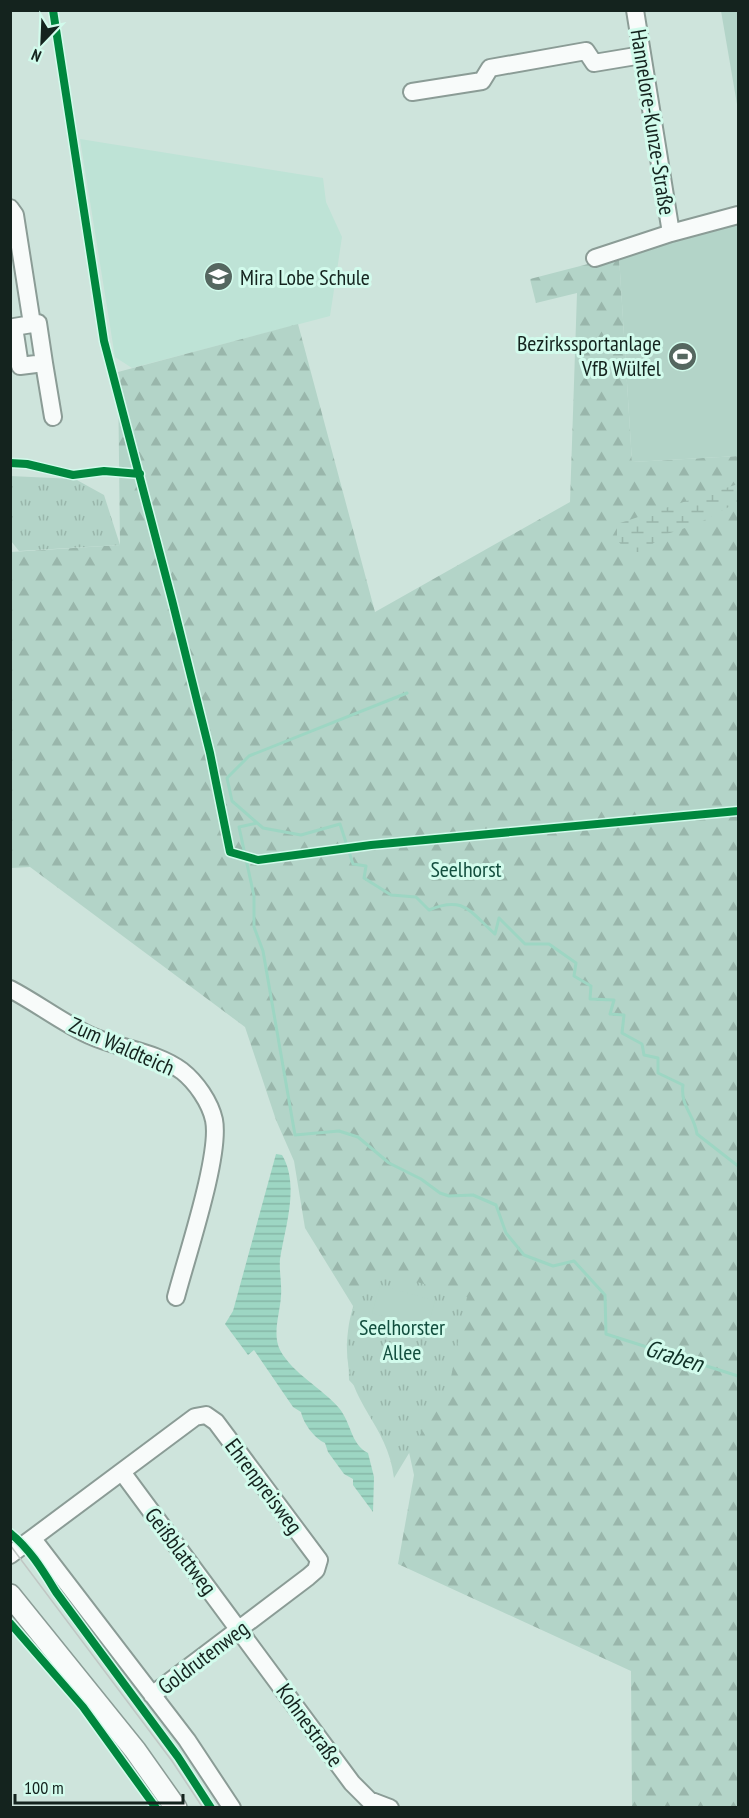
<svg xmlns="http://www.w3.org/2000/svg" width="749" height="1818" font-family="'PT Sans Narrow',sans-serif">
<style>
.built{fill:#bee3d6}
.forest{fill:url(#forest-firs)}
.wetland{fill:url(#wetland-marsh)}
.park{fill:url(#park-tufts)}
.garden{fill:#b3d4c8}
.water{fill:url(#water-rules)}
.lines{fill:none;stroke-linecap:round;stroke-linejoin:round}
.stream{stroke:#9dd6c3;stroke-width:3}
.minor-casing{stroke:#8b9c96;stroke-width:20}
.major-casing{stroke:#8b9c96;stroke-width:24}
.minor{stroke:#f8fbfa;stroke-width:16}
.major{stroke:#f8fbfa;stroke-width:21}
.tram{stroke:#c0c7c4;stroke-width:1.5}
.cycleway-casing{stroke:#d2fbec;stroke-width:11}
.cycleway{stroke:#00873e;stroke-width:8}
.labels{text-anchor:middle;stroke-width:6;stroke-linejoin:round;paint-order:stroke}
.street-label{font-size:22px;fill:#14231e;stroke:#d2fbec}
.poi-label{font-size:22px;fill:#14231e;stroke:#d2fbec;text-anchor:start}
.park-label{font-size:22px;fill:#124e3e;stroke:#d2fbec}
.water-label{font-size:24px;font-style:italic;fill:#103228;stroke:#d2fbec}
</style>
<defs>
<pattern id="forest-firs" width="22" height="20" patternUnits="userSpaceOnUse" patternTransform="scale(1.5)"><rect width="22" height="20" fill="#b3d4c8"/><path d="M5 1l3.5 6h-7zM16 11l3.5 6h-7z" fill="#99b6ab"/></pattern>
<pattern id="wetland-marsh" width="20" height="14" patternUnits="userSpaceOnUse" patternTransform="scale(1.5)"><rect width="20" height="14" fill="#b3d4c8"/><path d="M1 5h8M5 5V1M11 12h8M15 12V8" fill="none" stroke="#99b6ab"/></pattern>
<pattern id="park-tufts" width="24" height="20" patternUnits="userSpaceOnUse" patternTransform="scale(1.5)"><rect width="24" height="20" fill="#b3d4c8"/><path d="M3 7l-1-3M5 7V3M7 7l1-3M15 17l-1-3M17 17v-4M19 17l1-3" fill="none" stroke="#99b6ab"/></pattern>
<pattern id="water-rules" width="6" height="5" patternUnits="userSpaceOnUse" patternTransform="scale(1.5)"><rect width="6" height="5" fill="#9dd6c3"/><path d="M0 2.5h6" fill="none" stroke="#86b7a7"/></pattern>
</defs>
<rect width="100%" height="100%" fill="#cee4dc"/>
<path class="built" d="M 80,139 L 323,178 L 326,202 L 342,237 L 330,316 L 132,368 L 115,357 Z"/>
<path class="forest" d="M 619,256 L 632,462 L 738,456 L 738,1807 L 632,1807 L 631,1671 L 398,1564 L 414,1475 L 407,1443 L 349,1380 L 348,1347 L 353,1306 L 305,1228 L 294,1161 L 276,1120 L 245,1027 L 30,867 L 11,868 L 11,552 L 120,545 L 118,372 L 298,324 L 375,612 L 570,502 L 577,293 L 536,303 L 530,279 Z"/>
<path class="wetland" d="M 738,484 L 738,502 L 697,524 L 664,535 L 642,552 L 628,552 L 617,540 L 617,524 Z"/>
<path class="park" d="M 10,476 L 75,479 L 104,495 L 120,545 L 19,551 L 11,541 Z
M 387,1273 L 467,1297 L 449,1387 L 394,1478 C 387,1418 339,1401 348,1331 C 353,1296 360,1293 387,1273 Z"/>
<path class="garden" d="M 721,11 L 738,11 L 738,110 Z
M 738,224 L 738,456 L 632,462 L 619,256 Z
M 380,1285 L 435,1301 L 427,1329 L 372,1313 Z"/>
<path class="water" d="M 276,1154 L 282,1155 C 300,1185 285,1227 280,1259 C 279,1271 282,1284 281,1296 C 280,1313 272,1334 280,1350 C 293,1374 322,1388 339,1408 C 351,1422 351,1445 368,1453 L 374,1477 L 373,1512 L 353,1485 L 353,1479 L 344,1474 L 328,1452 L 325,1443 C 315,1439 303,1423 301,1412 L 293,1407 L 254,1350 L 248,1355 L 225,1324 L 233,1311 Z"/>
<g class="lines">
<path class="stream" d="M 407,693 L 249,756 L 227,778 L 232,801 L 263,828 L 301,835 L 340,824 L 353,864 L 366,866 L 364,878 L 391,895 L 416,897 L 429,910 C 464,895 470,912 495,934 L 499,918 L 525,944 L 549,944 L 576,963 L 574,976 L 591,986 L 590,999 L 614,1000 L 610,1014 L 624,1015 L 622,1033 L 642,1044 L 644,1055 L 658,1058 L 658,1073 L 683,1085 C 680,1106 694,1114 697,1134 L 738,1166
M 257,823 L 239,827 L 254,896 L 254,927 L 263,951 L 295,1135 L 339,1131 L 358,1137 L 389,1163 L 421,1179 L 440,1193 L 449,1196 L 473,1195 L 496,1205 L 506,1233 L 524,1255 L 553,1266 L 574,1261 L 605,1295 L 606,1334 L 738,1376"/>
<defs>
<path id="minor" d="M 635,10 L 671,233
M 412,92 L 482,81 L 490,68 L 586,51 L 594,63 L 642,55
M 10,208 L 15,215 L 32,324
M 595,258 L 671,233 L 738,215
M 38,323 L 44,363 L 20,366 L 14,327 Z
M 44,363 L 53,417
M 10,989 C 37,1003 61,1022 89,1035 C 119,1049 155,1051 182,1071 C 196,1082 210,1102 214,1120 C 221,1155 186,1258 176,1297
M 122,1472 L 352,1783 L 369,1800 L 390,1808
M 33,1539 L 187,1740 L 232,1808
M 10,1555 L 195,1417 L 206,1415 L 216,1422 L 319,1560 L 316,1570 L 308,1577 L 152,1695"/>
<path id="major" d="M 10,1595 L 135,1750 L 176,1808"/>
</defs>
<use href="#minor" class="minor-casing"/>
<use href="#major" class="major-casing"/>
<use href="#minor" class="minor"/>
<use href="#major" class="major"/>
<path class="tram" d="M 10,1545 L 172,1761 L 203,1808"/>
<defs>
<path id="cycleway" d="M 53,10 L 104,341 L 172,600 L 210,753 L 230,852 L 258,860 L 371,845 L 738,811
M 10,463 L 27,464 L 73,475 L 104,471 L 140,474
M 10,1533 C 30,1549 43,1571 56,1592 L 178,1757 L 211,1808
M 10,1623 L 83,1707 L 156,1808"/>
</defs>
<use href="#cycleway" class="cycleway-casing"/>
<use href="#cycleway" class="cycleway"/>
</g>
<defs>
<symbol id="school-disc" viewBox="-11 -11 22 22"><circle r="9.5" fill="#556760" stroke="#d2fbec"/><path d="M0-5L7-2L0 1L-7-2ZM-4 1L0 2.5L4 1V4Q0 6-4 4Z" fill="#fff"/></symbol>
<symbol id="stadium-disc" viewBox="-11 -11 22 22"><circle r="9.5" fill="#556760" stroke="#d2fbec"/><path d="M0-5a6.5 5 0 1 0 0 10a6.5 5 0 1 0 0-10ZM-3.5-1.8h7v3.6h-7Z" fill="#fff"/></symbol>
</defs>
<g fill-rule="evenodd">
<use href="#school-disc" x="202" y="260" width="33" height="33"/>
<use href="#stadium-disc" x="666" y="340" width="33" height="33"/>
</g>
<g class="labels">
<g class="street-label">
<text transform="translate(653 122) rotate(81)" y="8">Hannelore-Kunze-Straße</text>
<text transform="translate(122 1046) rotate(24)" y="8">Zum Waldteich</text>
<text transform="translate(264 1486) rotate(53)" y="8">Ehrenpreisweg</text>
<text transform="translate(181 1551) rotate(53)" y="8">Geißblattweg</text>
<text transform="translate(203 1657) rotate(-37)" y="8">Goldrutenweg</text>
<text transform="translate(310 1725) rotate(54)" y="8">Kohnestraße</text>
</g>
<g class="poi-label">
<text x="240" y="285">Mira Lobe Schule</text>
<text x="661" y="351" text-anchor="end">Bezirkssportanlage<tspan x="661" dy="25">VfB Wülfel</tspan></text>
</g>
<g class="park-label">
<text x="466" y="877">Seelhorst</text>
<text x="402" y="1335">Seelhorster<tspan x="402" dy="25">Allee</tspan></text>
</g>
<g class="water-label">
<text transform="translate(674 1356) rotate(17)" y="8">Graben</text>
</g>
</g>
<rect width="749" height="1818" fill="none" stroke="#14231e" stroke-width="24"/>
<g transform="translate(42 42) rotate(203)" stroke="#d2fbec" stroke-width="4.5" paint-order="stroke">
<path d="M0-4.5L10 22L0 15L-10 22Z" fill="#14231e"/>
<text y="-9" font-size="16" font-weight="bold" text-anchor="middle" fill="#14231e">N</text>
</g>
<path d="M15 1794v9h168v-9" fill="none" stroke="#14231e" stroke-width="3"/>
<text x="24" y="1794" font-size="18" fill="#14231e" stroke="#d2fbec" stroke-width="4.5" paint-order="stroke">100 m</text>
</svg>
